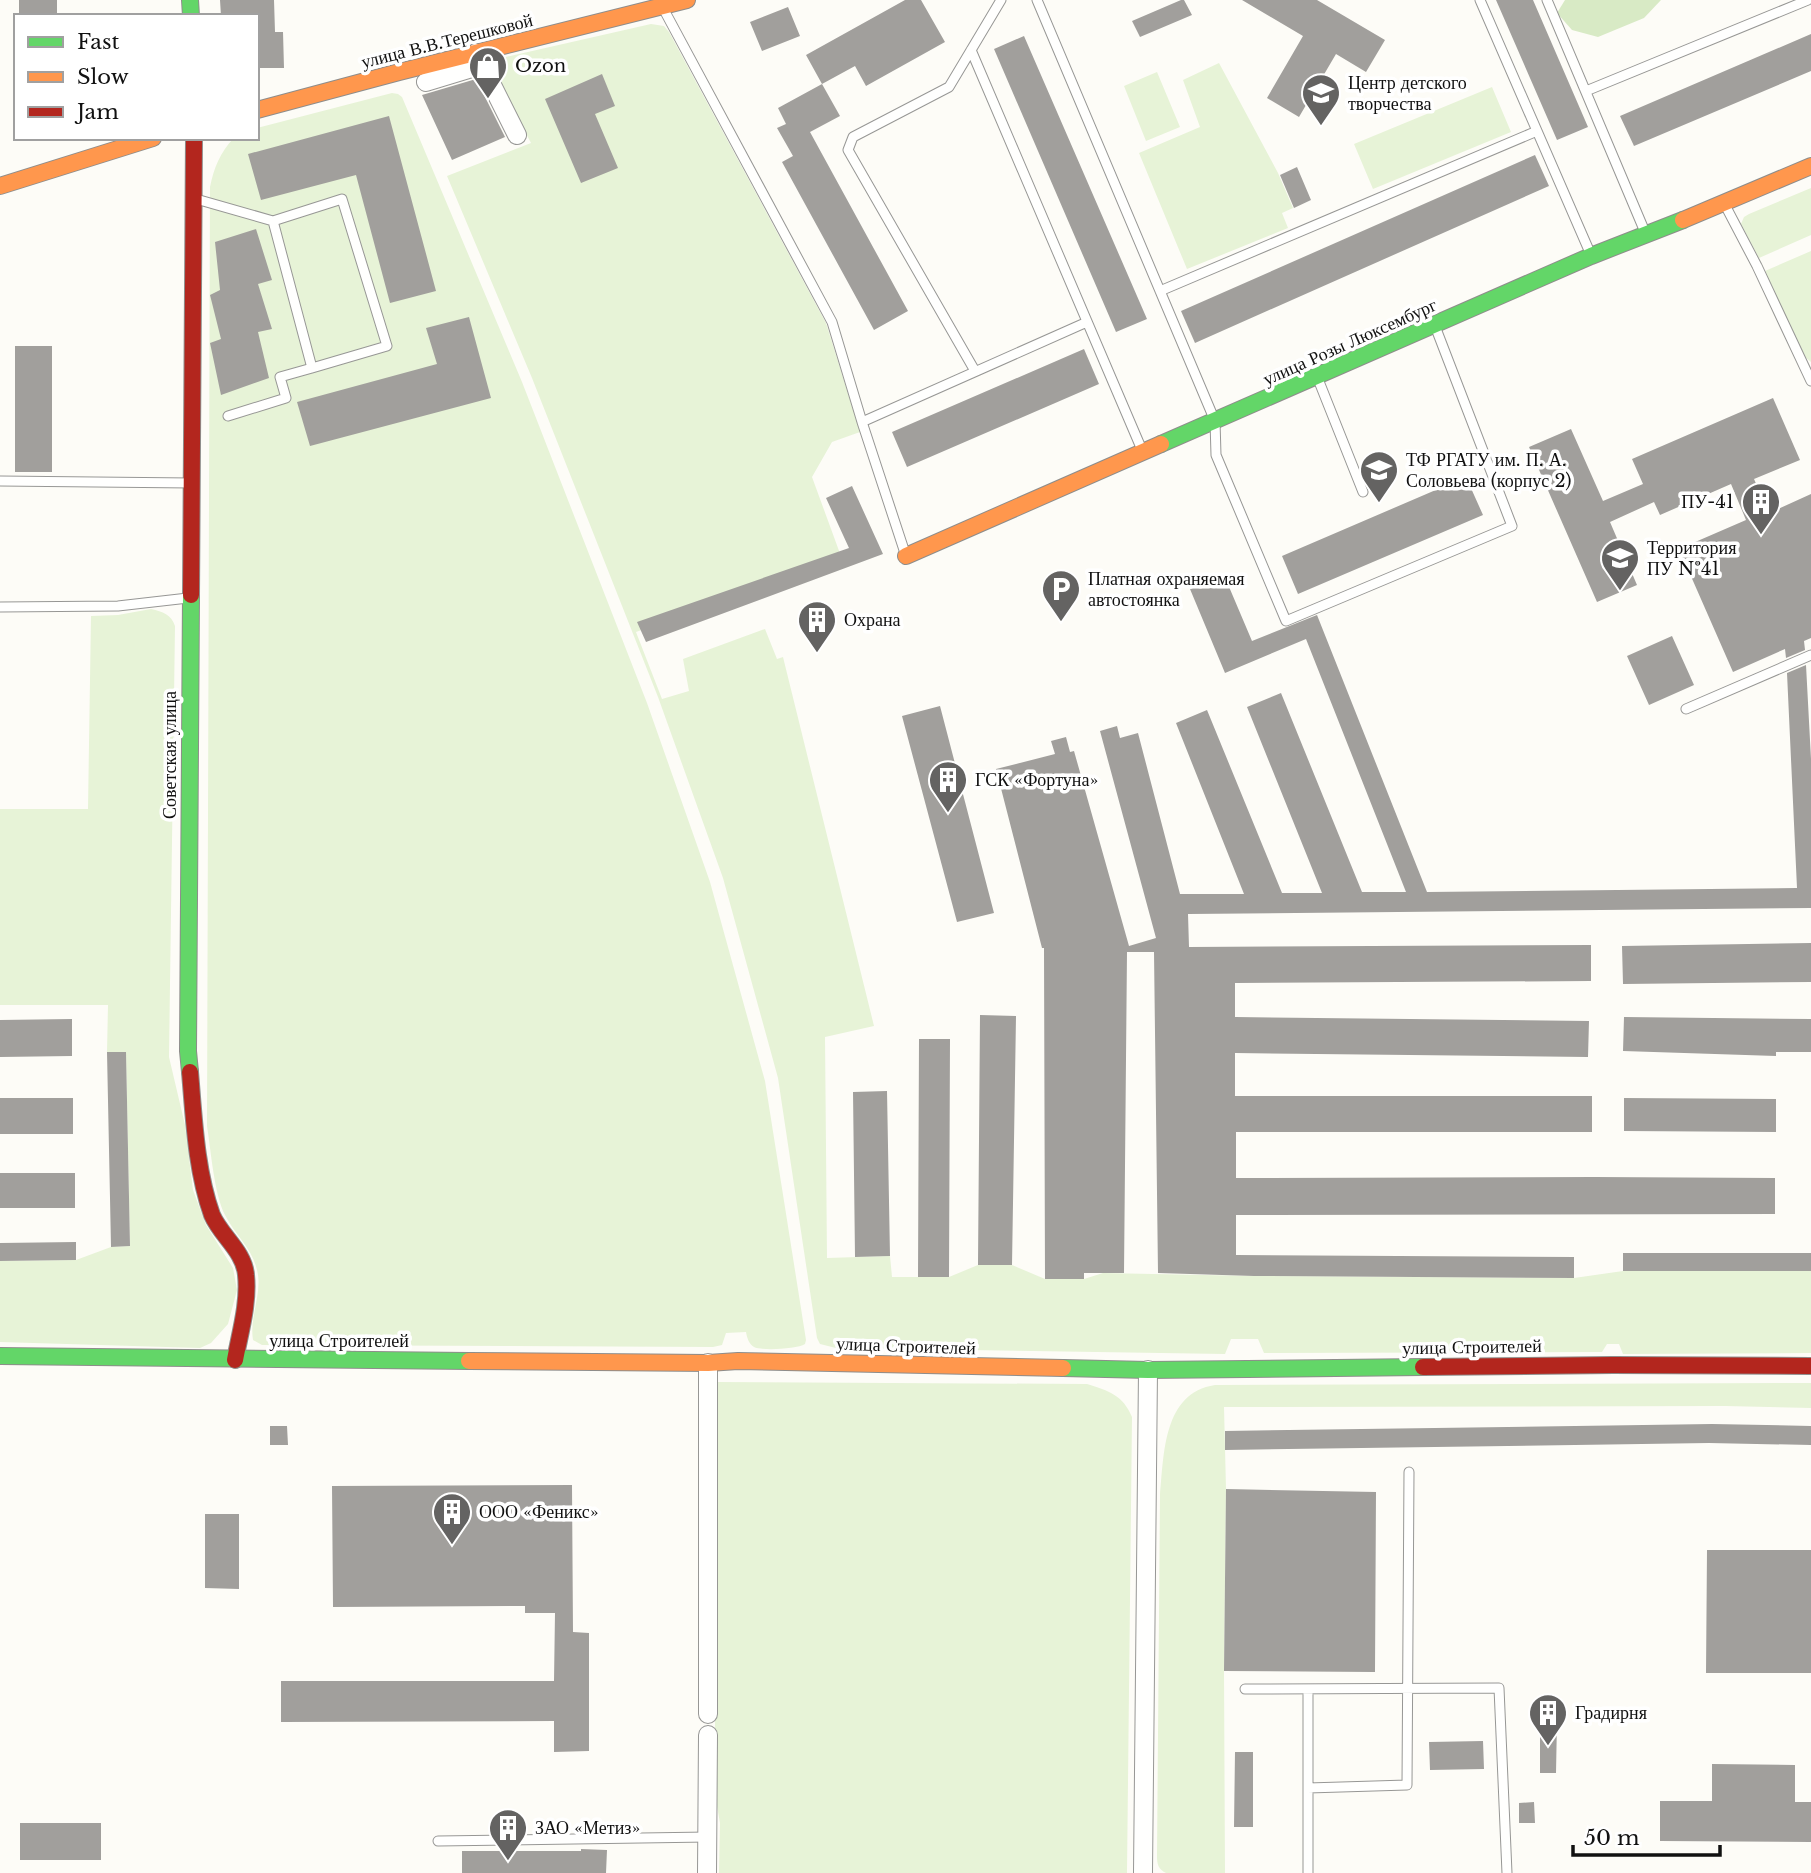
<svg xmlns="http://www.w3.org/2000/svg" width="1811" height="1873" font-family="'Libre Baskerville',serif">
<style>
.green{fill:#e7f3d7}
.forest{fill:#d8eac5}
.building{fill:#a19f9c}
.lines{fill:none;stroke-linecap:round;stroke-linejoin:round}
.lane-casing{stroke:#979795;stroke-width:11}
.street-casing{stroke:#979795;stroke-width:20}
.fast-casing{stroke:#8e8d8b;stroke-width:18}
.slow-casing{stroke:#8e8d8b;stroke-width:18}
.jam-casing{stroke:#8e8d8b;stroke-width:18}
.lane{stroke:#fffffe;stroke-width:9}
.street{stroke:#fffffe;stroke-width:18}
.fast{stroke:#63d668;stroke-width:16}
.slow{stroke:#ff974d;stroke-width:16}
.jam{stroke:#b3261e;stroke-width:16}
.labels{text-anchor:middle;stroke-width:7;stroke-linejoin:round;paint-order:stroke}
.street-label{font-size:18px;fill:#111;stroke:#fff}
.poi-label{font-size:18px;fill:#111;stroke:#fff;text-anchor:start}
</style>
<rect width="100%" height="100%" fill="#fdfcf7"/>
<path class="green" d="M 651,24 L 664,26 L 669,32 L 826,323 L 860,432 L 832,442 L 812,477 L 842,559 L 636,632 L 662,699 L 689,691 L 683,659 L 765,629 L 777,659 L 783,657 L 874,1026 L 825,1037 L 827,1258 L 890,1256 L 892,1277 L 949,1277 L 978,1265 L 1012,1265 L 1045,1279 L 1084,1279 L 1103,1273 L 1254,1276 L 1574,1278 L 1623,1271 L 1811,1271 L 1811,1353 L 1623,1354 L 1619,1344 L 1607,1344 L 1602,1352 L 1264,1353 L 1258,1339 L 1231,1339 L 1225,1354 L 836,1348 L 820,1344 L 817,1338 L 778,1078 L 723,878 L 658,697 L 532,378 L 447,176 L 531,143 L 488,61 Z
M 1219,63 L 1278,173 L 1293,208 L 1282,213 L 1288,228 L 1187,269 L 1139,153 L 1200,127 L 1183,80 Z
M 1157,72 L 1180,127 L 1146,141 L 1124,86 Z
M 1492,87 L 1511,132 L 1373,189 L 1354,144 Z
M 392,93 L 398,94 L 402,97 L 522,382 L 647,703 L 710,882 L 765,1081 L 806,1340 L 805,1344 C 797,1349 762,1351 754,1347 C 749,1344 747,1338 746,1332 L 726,1333 L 722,1345 L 713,1347 L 262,1345 L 253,1340 C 249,1317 263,1293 257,1270 C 252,1248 235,1235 225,1215 C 214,1193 211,1151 207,1126 L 210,187 C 214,168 220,152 234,138 L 257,138 L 257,128 Z
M 1811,188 L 1811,235 L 1759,258 L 1741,224 L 1744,217 L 1749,214 Z
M 1811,251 L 1811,362 L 1805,357 L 1765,271 Z
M 151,609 C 163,612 171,614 175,626 L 169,1057 L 185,1125 L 193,1190 L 206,1225 L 233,1268 L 237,1290 L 228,1324 L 211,1343 L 200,1348 L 0,1342 L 0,1261 L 76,1260 L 111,1247 L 130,1246 L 126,1052 L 107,1052 L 108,1005 L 0,1005 L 0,809 L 88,809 L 91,616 L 118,615 Z
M 715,1382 L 1087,1384 C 1109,1391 1123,1395 1132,1417 L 1127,1873 L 719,1873 L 720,1823 L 715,1795 Z
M 1811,1383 L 1811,1408 L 1725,1406 L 1224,1407 L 1226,1489 L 1224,1671 L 1225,1873 L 1166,1873 C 1158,1869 1157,1864 1157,1856 L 1160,1495 C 1164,1454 1163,1393 1215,1385 Z"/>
<path class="forest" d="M 1565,0 L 1661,0 L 1644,18 L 1598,37 L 1572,30 L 1557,13 Z"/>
<path class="building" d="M 19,0 L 57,0 L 57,16 L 19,16 Z
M 220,0 L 274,0 L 275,32 L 283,32 L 284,68 L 257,68 L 257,16 L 221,16 Z
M 905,0 L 921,0 L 945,42 L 866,86 L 855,66 L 822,84 L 806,55 Z
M 1181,0 L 1184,0 L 1192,15 L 1140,37 L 1132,21 Z
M 1242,0 L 1317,0 L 1385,40 L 1366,72 L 1336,54 L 1299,117 L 1267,98 L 1303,36 Z
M 1496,0 L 1533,0 L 1588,127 L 1557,140 Z
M 788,7 L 800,36 L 762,51 L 750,22 Z
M 1811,34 L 1811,71 L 1634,146 L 1620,116 Z
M 1024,36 L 1147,319 L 1116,332 L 994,49 Z
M 602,74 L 615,106 L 595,114 L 618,168 L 581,183 L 545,99 Z
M 476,79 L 505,137 L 452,160 L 422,95 Z
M 822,84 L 840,116 L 810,132 L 908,311 L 874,330 L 782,162 L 793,156 L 777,128 L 786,124 L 778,108 Z
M 389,116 L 436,291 L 390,303 L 356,175 L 261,200 L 248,154 Z
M 1535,155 L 1549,186 L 1195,343 L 1181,311 Z
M 1297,167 L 1311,200 L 1294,208 L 1280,175 Z
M 256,229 L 272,280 L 258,284 L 272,329 L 258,332 L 269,378 L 221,395 L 210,343 L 221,339 L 210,295 L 220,290 L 215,242 Z
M 469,317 L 491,398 L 310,446 L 297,402 L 437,364 L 426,328 Z
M 15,346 L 52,346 L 52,472 L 15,472 Z
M 1084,349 L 1099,384 L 907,467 L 892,432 Z
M 1773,398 L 1800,460 L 1754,479 L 1769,513 L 1811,494 L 1811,638 L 1804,641 L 1805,650 L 1786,658 L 1785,649 L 1733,672 L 1679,549 L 1746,520 L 1731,484 L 1660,515 L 1654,502 L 1610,522 L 1637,585 L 1597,602 L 1529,447 L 1571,429 L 1603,501 L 1643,484 L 1632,459 Z
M 1466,477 L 1483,515 L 1298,594 L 1282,556 Z
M 852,486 L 883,554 L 646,642 L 637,622 L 849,548 L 826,498 Z
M 1224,575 L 1252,641 L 1317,615 L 1427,892 L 1797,888 L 1787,673 L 1806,665 L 1811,759 L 1811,908 L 1188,914 L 1189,947 L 1591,945 L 1591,981 L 1235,983 L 1235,1017 L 1589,1021 L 1588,1057 L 1235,1053 L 1235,1096 L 1592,1096 L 1592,1132 L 1236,1132 L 1236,1178 L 1594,1177 L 1775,1178 L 1775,1214 L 1236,1215 L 1236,1255 L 1574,1257 L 1574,1278 L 1254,1276 L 1158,1273 L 1154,952 L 1127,952 L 1124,1273 L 1084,1273 L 1084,1279 L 1045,1279 L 1044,948 L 1042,948 L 996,769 L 1055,754 L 1051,741 L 1066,737 L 1070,752 L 1074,751 L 1129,946 L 1156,938 L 1100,731 L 1117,726 L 1120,738 L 1138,733 L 1180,894 L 1244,894 L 1176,723 L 1207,710 L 1282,893 L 1322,893 L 1247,707 L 1281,693 L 1362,892 L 1406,892 L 1306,639 L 1225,673 L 1190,589 Z
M 1672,636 L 1694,685 L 1649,705 L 1627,656 Z
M 940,706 L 994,913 L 957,922 L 902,716 Z
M 1811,943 L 1811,982 L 1623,984 L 1622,946 Z
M 980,1015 L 1016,1016 L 1012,1265 L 978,1265 Z
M 1624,1017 L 1811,1019 L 1811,1052 L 1776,1052 L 1776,1056 L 1623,1051 Z
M 72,1019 L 72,1056 L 0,1057 L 0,1020 Z
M 919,1039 L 950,1039 L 949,1277 L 918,1277 Z
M 107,1052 L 126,1052 L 130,1246 L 111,1247 Z
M 887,1091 L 890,1256 L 855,1257 L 853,1092 Z
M 0,1098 L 73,1098 L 73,1134 L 0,1134 Z
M 1624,1098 L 1776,1099 L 1776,1132 L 1624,1131 Z
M 0,1173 L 75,1173 L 75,1208 L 0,1208 Z
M 76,1242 L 76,1260 L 0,1261 L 0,1243 Z
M 1623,1253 L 1811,1253 L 1811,1271 L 1623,1271 Z
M 1712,1424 L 1811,1426 L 1811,1445 L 1709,1443 L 1225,1450 L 1225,1431 Z
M 270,1426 L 287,1426 L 288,1445 L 270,1445 Z
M 572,1485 L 573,1632 L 589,1633 L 589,1751 L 554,1752 L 554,1721 L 281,1722 L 281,1681 L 554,1681 L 555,1613 L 525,1613 L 525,1606 L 333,1607 L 332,1486 Z
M 1226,1489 L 1376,1492 L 1375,1672 L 1224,1671 Z
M 205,1514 L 239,1514 L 239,1589 L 205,1588 Z
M 1707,1550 L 1811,1550 L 1811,1673 L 1706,1673 Z
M 1540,1721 L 1557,1721 L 1556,1773 L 1540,1773 Z
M 1483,1741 L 1484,1769 L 1430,1770 L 1429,1742 Z
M 1235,1752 L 1253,1752 L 1253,1827 L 1234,1827 Z
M 1712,1764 L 1795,1765 L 1795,1802 L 1811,1802 L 1811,1842 L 1660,1841 L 1660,1801 L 1712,1801 Z
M 1534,1802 L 1535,1823 L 1519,1823 L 1519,1803 Z
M 20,1823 L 101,1823 L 101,1860 L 20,1860 Z
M 581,1849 L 607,1850 L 606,1873 L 462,1873 L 462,1851 L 581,1851 Z"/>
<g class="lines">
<defs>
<path id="lane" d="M 1037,0 L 1215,421 L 1216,455 L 1286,621 L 1512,526 L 1435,326
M 1480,0 L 1591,255
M 1547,0 L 1645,232
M 663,8 L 832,322 L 862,422 L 906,556
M 971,50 L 1142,450
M 1586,91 L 1808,0
M 196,199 L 273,221 L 342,199 L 387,346 L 312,368 L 273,221
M 1725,205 L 1757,266 L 1811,381
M 1160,291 L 1537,131
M 975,371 L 848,150 L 853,137 L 949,87 L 1001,0
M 1318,379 L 1363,492
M 228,416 L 286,398 L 280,377 L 312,368
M 862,422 L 1087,322
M 0,481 L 191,483
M 0,607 L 118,606 L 188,598
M 1686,709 L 1811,655
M 1245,1689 L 1499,1688 L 1507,1873
M 1308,1689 L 1308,1873
M 1308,1788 L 1407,1785 L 1409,1472
M 438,1841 L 708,1837"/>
<path id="street" d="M 476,53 L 517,135
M 426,82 L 482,65
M 708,1363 L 708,1714
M 707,1873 L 708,1735
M 1143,1873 L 1148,1370"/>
<path id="fast" d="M 190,0 L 191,16
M 1161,444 L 1591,256 L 1683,220
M 190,1072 L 188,1051 L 191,595
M 0,1356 L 469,1361
M 1063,1368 L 1148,1370 L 1423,1367"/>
<path id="slow" d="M 257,110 L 399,72 L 687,0
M 0,186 L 153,138
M 1683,220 L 1811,166
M 906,556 L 1161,444
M 469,1361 L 708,1363 L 738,1361 L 1063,1368"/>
<path id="jam" d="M 191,595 L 194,138
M 190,1072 C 194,1119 196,1170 212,1215 C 221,1236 244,1251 246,1275 C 249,1303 240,1333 235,1360
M 1423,1367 L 1613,1365 L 1811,1366"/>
</defs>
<use href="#lane" class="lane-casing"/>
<use href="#street" class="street-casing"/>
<use href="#fast" class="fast-casing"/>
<use href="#slow" class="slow-casing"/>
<use href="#jam" class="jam-casing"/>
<use href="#lane" class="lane"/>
<use href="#street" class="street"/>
<use href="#fast" class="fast"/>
<use href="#slow" class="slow"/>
<use href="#jam" class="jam"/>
</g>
<defs>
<symbol id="shop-pin" viewBox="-11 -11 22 30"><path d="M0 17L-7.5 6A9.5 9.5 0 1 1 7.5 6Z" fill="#646362" stroke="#fff"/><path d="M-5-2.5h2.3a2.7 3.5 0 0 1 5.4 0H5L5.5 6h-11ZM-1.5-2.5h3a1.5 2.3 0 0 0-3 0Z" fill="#fff"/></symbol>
<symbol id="school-pin" viewBox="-11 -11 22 30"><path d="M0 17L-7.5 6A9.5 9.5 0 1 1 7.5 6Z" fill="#646362" stroke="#fff"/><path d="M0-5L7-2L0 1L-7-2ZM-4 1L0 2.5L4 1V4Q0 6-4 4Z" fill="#fff"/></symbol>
<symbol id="university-pin" viewBox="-11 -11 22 30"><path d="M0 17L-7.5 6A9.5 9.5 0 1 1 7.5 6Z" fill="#646362" stroke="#fff"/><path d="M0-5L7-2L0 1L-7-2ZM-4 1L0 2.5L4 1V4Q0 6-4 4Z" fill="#fff"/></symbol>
<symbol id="building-pin" viewBox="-11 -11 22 30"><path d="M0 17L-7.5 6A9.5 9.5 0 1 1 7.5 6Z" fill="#646362" stroke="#fff"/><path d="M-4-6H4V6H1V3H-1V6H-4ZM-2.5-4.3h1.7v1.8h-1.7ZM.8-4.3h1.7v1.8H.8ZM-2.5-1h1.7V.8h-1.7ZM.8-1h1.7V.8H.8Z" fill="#fff"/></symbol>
<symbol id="parking-pin" viewBox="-11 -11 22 30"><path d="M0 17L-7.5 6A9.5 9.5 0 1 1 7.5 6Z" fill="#646362" stroke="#fff"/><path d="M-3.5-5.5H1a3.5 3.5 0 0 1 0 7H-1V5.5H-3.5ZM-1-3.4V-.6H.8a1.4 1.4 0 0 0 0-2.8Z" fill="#fff"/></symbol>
</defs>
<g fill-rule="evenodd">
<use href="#shop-pin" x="466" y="44" width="44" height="60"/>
<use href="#school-pin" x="1299" y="71" width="44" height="60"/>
<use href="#university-pin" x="1357" y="448" width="44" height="60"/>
<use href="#building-pin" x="1739" y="480" width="44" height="60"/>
<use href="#university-pin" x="1598" y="536" width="44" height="60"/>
<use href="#parking-pin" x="1039" y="567" width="44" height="60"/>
<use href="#building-pin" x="795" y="598" width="44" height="60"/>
<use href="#building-pin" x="926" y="758" width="44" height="60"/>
<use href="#building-pin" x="430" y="1490" width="44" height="60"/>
<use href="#building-pin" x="1526" y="1691" width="44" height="60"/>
<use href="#building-pin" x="486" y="1806" width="44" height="60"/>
</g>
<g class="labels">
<g class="street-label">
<text transform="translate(447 41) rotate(-14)" y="6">улица В.В.Терешковой</text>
<text transform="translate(1350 342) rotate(-24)" y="6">улица Розы Люксембург</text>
<text transform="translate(170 755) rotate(-90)" y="6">Советская улица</text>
<text x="339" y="1347">улица Строителей</text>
<text transform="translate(906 1346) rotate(2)" y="6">улица Строителей</text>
<text transform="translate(1472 1347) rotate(-1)" y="6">улица Строителей</text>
</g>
<g class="poi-label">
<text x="515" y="72">Ozon</text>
<text x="1348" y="89">Центр детского<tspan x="1348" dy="21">творчества</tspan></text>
<text x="1406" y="466">ТФ РГАТУ им. П. А.<tspan x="1406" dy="21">Соловьева (корпус 2)</tspan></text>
<text x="1734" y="508" text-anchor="end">ПУ-41</text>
<text x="1647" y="554">Территория<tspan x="1647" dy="21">ПУ №41</tspan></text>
<text x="1088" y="585">Платная охраняемая<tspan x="1088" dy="21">автостоянка</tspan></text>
<text x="844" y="626">Охрана</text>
<text x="975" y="786">ГСК «Фортуна»</text>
<text x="479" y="1518">ООО «Феникс»</text>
<text x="1575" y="1719">Градирня</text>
<text x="535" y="1834">ЗАО «Метиз»</text>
</g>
</g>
<rect x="14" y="14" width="245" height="126" fill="#ffffff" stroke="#a0a0a0" stroke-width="2"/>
<rect x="28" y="37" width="35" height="10" fill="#63d668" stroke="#a0a0a0" stroke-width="2"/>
<text x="77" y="49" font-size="21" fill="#111111">Fast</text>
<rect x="28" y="72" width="35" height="10" fill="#ff974d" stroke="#a0a0a0" stroke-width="2"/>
<text x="77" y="84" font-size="21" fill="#111111">Slow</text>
<rect x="28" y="107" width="35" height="10" fill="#b3261e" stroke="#a0a0a0" stroke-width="2"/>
<text x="77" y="119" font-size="21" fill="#111111">Jam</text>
<path d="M1573 1845v10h147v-10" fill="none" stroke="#111111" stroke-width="3.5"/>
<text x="1584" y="1845" font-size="21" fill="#111111" stroke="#ffffff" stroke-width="5" paint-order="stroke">50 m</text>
</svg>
